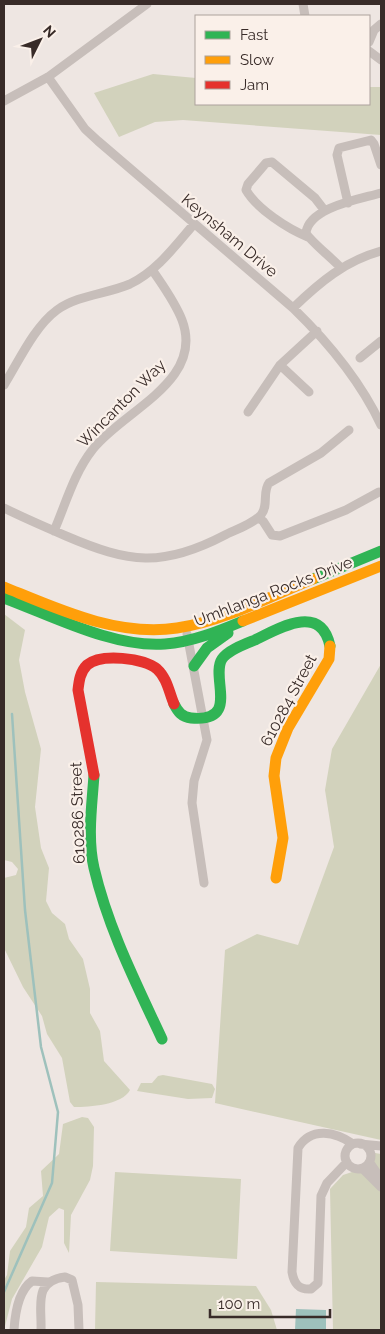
<svg xmlns="http://www.w3.org/2000/svg" width="385" height="1334" font-family="Raleway,sans-serif">
<style>
.green{fill:#d2d2bc}
.water{fill:#9ec1bc}
.lines{fill:none;stroke-linecap:round;stroke-linejoin:round}
.stream{stroke:#9ec1bc;stroke-width:2.5}
.street{stroke:#c7beba;stroke-width:9}
.fast{stroke:#30b455;stroke-width:11}
.slow{stroke:#ff9f0a;stroke-width:11}
.jam{stroke:#e5322d;stroke-width:11}
.labels{text-anchor:middle;stroke-width:4.5;stroke-linejoin:round;paint-order:stroke}
.street-label{font-size:16px;fill:#382b28;stroke:#faf0e9}
</style>
<rect width="100%" height="100%" fill="#eee6e2"/>
<path class="green" d="M 153,74 L 196,78 L 196,104 L 369,104 L 369,87 L 381,87 L 381,135 L 183,120 L 155,122 L 119,137 L 94,93 Z
M 4,614 L 25,630 L 19,660 L 25,692 L 41,749 L 35,807 L 41,848 L 49,868 L 46,901 L 52,913 L 65,924 L 69,939 L 83,959 L 90,989 L 90,1013 L 100,1031 L 104,1061 L 130,1090 C 122,1105 90,1107 74,1107 L 70,1102 L 62,1058 L 47,1034 L 42,1016 L 23,987 L 4,948 L 4,878 L 16,875 L 18,869 L 12,862 L 4,860 Z
M 381,664 L 381,1140 L 215,1103 L 225,950 L 257,934 L 298,945 L 334,847 L 325,790 L 332,749 Z
M 163,1075 L 212,1084 L 215,1089 L 212,1098 L 188,1099 L 137,1091 L 141,1083 L 152,1083 L 158,1076 Z
M 82,1117 L 88,1118 L 94,1127 L 93,1166 L 90,1180 L 71,1215 L 69,1253 L 64,1243 L 64,1210 L 59,1208 L 49,1217 L 42,1247 L 12,1299 L 4,1330 L 4,1280 L 7,1275 L 10,1251 L 26,1227 L 29,1208 L 43,1196 L 41,1171 L 59,1154 L 63,1124 Z
M 369,1152 L 381,1154 L 381,1180 Z
M 355,1171 L 365,1173 L 381,1190 L 381,1330 L 333,1330 L 330,1189 L 343,1175 Z
M 115,1172 L 241,1179 L 237,1259 L 110,1251 Z
M 96,1282 L 256,1286 L 271,1310 L 277,1330 L 95,1330 Z"/>
<path class="water" d="M 296,1309 L 326,1310 L 326,1330 L 295,1330 Z"/>
<g class="lines">
<path class="stream" d="M 4,1292 L 52,1183 L 58,1112 L 41,1047 L 25,910 L 12,714"/>
<path class="street" d="M 303,4 L 305,16
M 369,42 L 374,30 L 381,24
M 369,51 L 381,60
M 48,77 L 85,129 L 98,141 L 293,308 C 329,343 360,380 381,425
M 4,101 L 48,77 L 147,4
M 348,203 L 337,155 L 339,148 L 371,140 L 374,144 L 381,165
M 308,237 C 288,229 257,209 246,190 L 248,184 L 266,163 L 272,162 L 315,198 L 325,211
M 341,268 C 333,259 309,240 306,233 C 309,207 361,199 381,193
M 293,308 C 320,282 345,261 381,251
M 360,358 L 381,341
M 280,365 L 309,392
M 4,385 C 19,361 34,327 57,310 C 78,295 107,294 130,284 C 157,271 175,246 194,224
M 248,412 L 280,365 L 317,331
M 4,508 C 24,518 45,527 66,536 C 129,563 162,568 225,535 C 235,530 253,524 261,515 C 269,505 262,492 269,483 L 321,453 L 349,430
M 258,518 L 263,521 L 272,535 L 280,536 L 346,510 L 379,492
M 54,531 C 66,503 74,473 93,449 C 124,410 205,381 182,320 C 175,302 163,286 153,271
M 187,634 L 207,740 L 194,781 L 192,803 L 204,883
M345 1156a13 13 0 1 1 26 0a13 13 0 1 1-26 0Z
M 360,1144 L 381,1146
M 347,1162 L 327,1183 L 321,1196 L 318,1283 L 311,1289 C 299,1290 294,1284 292,1272 L 298,1148 C 311,1126 336,1132 353,1144
M 370,1163 L 381,1179
M 363,1169 L 381,1187
M 14,1330 C 15,1314 18,1291 32,1281 L 48,1282
M 41,1330 C 42,1306 33,1281 65,1277 L 72,1280 L 78,1305 L 79,1330"/>
<path class="fast" d="M 313,579 L 381,551
M 4,598 C 53,616 113,648 165,644 C 192,642 219,631 243,621
M 194,666 L 207,648 L 228,633
M 174,704 C 178,712 182,717 191,718 C 241,723 210,677 222,659 C 228,650 245,644 255,640 C 279,628 321,603 330,646
M 94,775 C 92,805 87,838 94,868 C 108,928 136,983 162,1039"/>
<path class="slow" d="M 4,587 C 58,609 117,637 177,628 C 224,621 269,597 313,579
M 243,621 L 381,566
M 276,878 L 283,838 L 274,776 L 276,758 L 288,728 L 329,659 L 330,646"/>
<path class="jam" d="M 94,775 L 78,690 C 79,681 80,672 87,665 C 101,653 144,658 157,669 C 167,678 169,692 174,704"/>
</g>
<g class="labels">
<g class="street-label">
<text transform="translate(230 235) rotate(40)" y="6">Keynsham Drive</text>
<text transform="translate(121 403) rotate(-45)" y="6">Wincanton Way</text>
<text transform="translate(273 591) rotate(-21)" y="6">Umhlanga Rocks Drive</text>
<text transform="translate(288 700) rotate(-62)" y="6">610284 Street</text>
<text transform="translate(77 813) rotate(-92)" y="6">610286 Street</text>
</g>
</g>
<rect width="385" height="1334" fill="none" stroke="#382b28" stroke-width="10"/>
<rect x="195" y="15" width="175" height="90" fill="#faf0e9" stroke="#aca19c"/>
<rect x="205" y="31" width="25" height="8" fill="#30b455" stroke="#aca19c"/>
<text x="240" y="40" font-size="15" fill="#382b28">Fast</text>
<rect x="205" y="56" width="25" height="8" fill="#ff9f0a" stroke="#aca19c"/>
<text x="240" y="65" font-size="15" fill="#382b28">Slow</text>
<rect x="205" y="81" width="25" height="8" fill="#e5322d" stroke="#aca19c"/>
<text x="240" y="90" font-size="15" fill="#382b28">Jam</text>
<g transform="translate(40 40) rotate(48)" stroke="#faf0e9" stroke-width="4" paint-order="stroke">
<path d="M0-4L9 19L0 12L-9 19Z" fill="#382b28"/>
<text y="-8" font-size="14" font-weight="bold" text-anchor="middle" fill="#382b28">N</text>
</g>
<path d="M210 1309v8h120v-8" fill="none" stroke="#382b28" stroke-width="2.5"/>
<text x="218" y="1309" font-size="15" fill="#382b28" stroke="#faf0e9" stroke-width="4" paint-order="stroke">100 m</text>
</svg>
